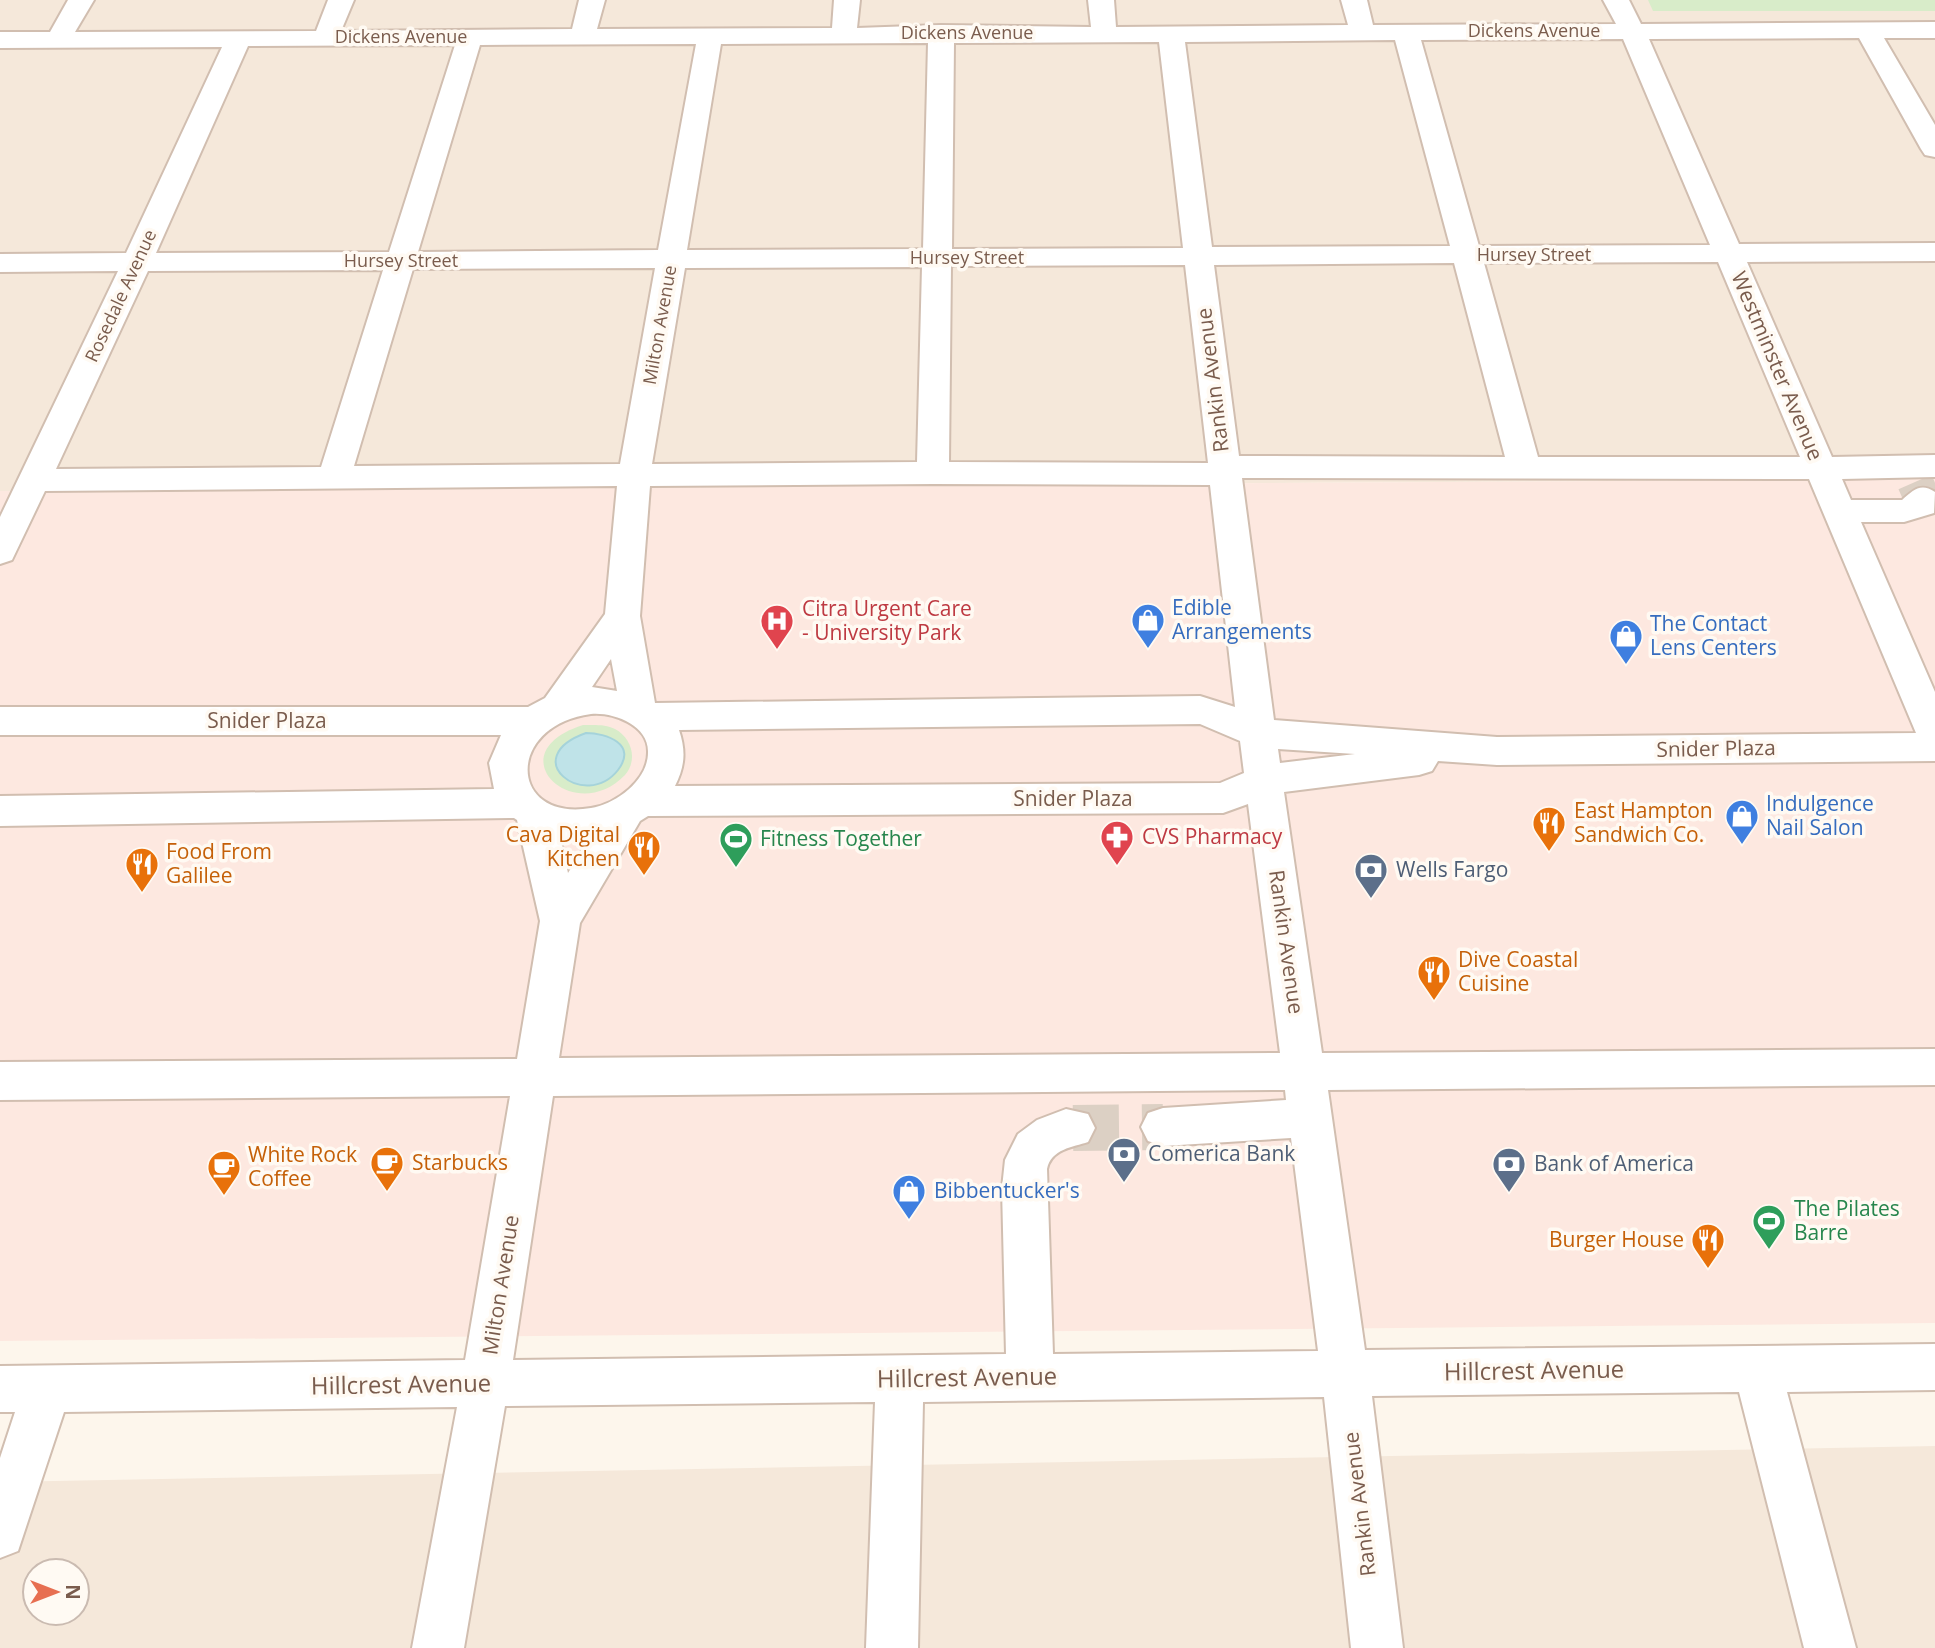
<svg xmlns="http://www.w3.org/2000/svg" width="1935" height="1648" font-family="'Open Sans',sans-serif">
<style>
.residential{fill:#f5e8da;fill-rule:evenodd}
.commercial{fill:#fde8e0}
.green{fill:#d8ecc9}
.water{fill:#bfe3e8;stroke:#a5d3da;stroke-width:2}
.lines{fill:none;stroke-linecap:round;stroke-linejoin:round}
.minor-tunnel-far1{stroke:#dcd0c4;stroke-width:36;stroke-dasharray:36 18;stroke-linecap:butt}
.minor-tunnel{stroke:#dcd0c4;stroke-width:46;stroke-dasharray:46 23;stroke-linecap:butt}
.minor-casing{stroke:#d1beb0;stroke-width:4}
.minor{fill:#fff;fill-rule:evenodd}
.labels{text-anchor:middle;stroke-width:7;stroke-linejoin:round;paint-order:stroke}
.far-street-label{font-size:18px;fill:#7a5c4d;stroke:#fffaf3}
.street-label{font-size:21px;fill:#7a5c4d;stroke:#fffaf3}
.shop-label{font-size:21px;fill:#366cbe;stroke:#fffaf3;text-anchor:start}
.health-label{font-size:21px;fill:#be3a42;stroke:#fffaf3;text-anchor:start}
.food-label{font-size:21px;fill:#c56008;stroke:#fffaf3;text-anchor:start}
.leisure-label{font-size:21px;fill:#27864d;stroke:#fffaf3;text-anchor:start}
.service-label{font-size:21px;fill:#4e5e75;stroke:#fffaf3;text-anchor:start}
.near-street-label{font-size:24px;fill:#7a5c4d;stroke:#fffaf3}
</style>
<rect width="100%" height="100%" fill="#fdf6ec"/>
<path class="residential" d="M 0,0 L 1935,0 L 1935,479 L 0,491 Z
M 1935,1446 L 1935,1648 L 0,1648 L 0,1482 ZM 35,1571 L 77,1571 L 77,1613 L 35,1613 Z"/>
<path class="commercial" d="M 1935,479 L 1935,1323 L 0,1341 L 0,491 Z"/>
<path class="green" d="M 1648,0 L 1935,0 L 1935,11 L 1653,11 Z
M 583,725 C 594,725 606,724 615,729 C 632,738 638,760 625,775 C 574,828 495,753 583,725 Z"/>
<path class="water" d="M 586,733 C 606,733 638,744 618,770 C 585,812 516,758 586,733 Z"/>
<g class="lines">
<path class="minor-tunnel-far1" d="M 1915,482 L 1922,498"/>
<path class="minor-tunnel" d="M 1073,1128 L 1163,1127"/>
<defs>
<path id="minor" d="M 68,0 L 94,0 L 75,32 L 316,31 L 328,0 L 354,0 L 341,31 L 572,29 L 579,0 L 605,0 L 597,29 L 832,28 L 834,0 L 860,0 L 857,28 L 941,25 L 1091,27 L 1088,0 L 1114,0 L 1116,27 L 1348,25 L 1341,0 L 1367,0 L 1373,25 L 1616,24 L 1603,0 L 1629,0 L 1641,24 L 1935,22 L 1935,38 L 1884,38 L 1935,125 L 1935,157 L 1925,155 L 1921,149 L 1859,38 L 1649,39 L 1739,244 L 1935,243 L 1935,261 L 1747,262 L 1832,457 L 1935,455 L 1935,477 L 1842,479 L 1851,500 L 1902,500 C 1913,491 1920,482 1935,492 L 1934,513 L 1904,522 L 1861,522 L 1935,692 L 1935,761 L 1497,765 L 1438,761 L 1432,771 L 1419,775 L 1284,792 L 1322,1053 L 1935,1049 L 1935,1085 L 1328,1090 L 1365,1350 L 1935,1344 L 1935,1390 L 1787,1392 L 1856,1648 L 1804,1648 L 1739,1392 L 1372,1396 L 1403,1648 L 1351,1648 L 1324,1397 L 923,1402 L 918,1648 L 866,1648 L 875,1402 L 505,1406 L 464,1648 L 412,1648 L 457,1407 L 64,1412 L 18,1551 L 0,1558 L 0,1458 L 15,1412 L 0,1412 L 0,1366 L 465,1360 L 510,1096 L 0,1100 L 0,1062 L 517,1059 L 540,921 L 517,820 L 514,818 L 0,826 L 0,796 L 494,789 L 489,763 L 501,735 L 0,735 L 0,707 L 528,707 L 545,698 L 605,614 L 617,486 L 45,491 L 12,560 L 0,564 L 0,517 L 118,271 L 0,272 L 0,254 L 126,253 L 222,47 L 0,48 L 0,32 L 50,32 ZM 1623,39 L 1710,245 L 1479,246 L 1421,40 ZM 1395,40 L 1450,246 L 1212,247 L 1185,42 ZM 1159,42 L 1183,248 L 952,249 L 954,43 ZM 928,43 L 923,249 L 687,250 L 721,44 ZM 696,44 L 658,250 L 418,252 L 480,45 ZM 455,45 L 389,252 L 156,253 L 248,46 ZM 1718,262 L 1800,457 L 1538,457 L 1484,263 ZM 1454,263 L 1505,457 L 1239,456 L 1214,265 ZM 1185,265 L 1208,463 L 949,462 L 951,266 ZM 922,267 L 917,462 L 652,464 L 685,268 ZM 655,268 L 620,464 L 354,466 L 413,269 ZM 383,270 L 321,467 L 56,469 L 148,271 ZM 1242,478 L 1809,479 L 1916,733 L 1497,737 L 1274,720 ZM 933,484 L 1210,485 L 1235,707 L 1200,696 L 655,703 L 640,616 L 650,486 ZM 611,659 L 617,691 L 592,687 ZM 591,714 C 613,712 648,725 648,751 C 649,780 616,804 591,808 C 509,822 504,726 591,714 ZM 1200,724 L 1240,741 L 1244,773 L 1220,783 L 675,786 C 685,766 686,751 679,730 ZM 1278,749 L 1355,754 L 1280,763 ZM 1248,804 L 1280,1053 L 559,1058 L 580,923 L 640,821 L 648,816 L 1223,813 ZM 560,837 L 589,839 L 568,873 ZM 1285,1090 L 1286,1100 L 1163,1108 L 1148,1113 L 1141,1127 L 1148,1141 L 1163,1146 L 1291,1138 L 1318,1351 L 1053,1354 L 1047,1169 C 1051,1149 1073,1147 1088,1142 L 1095,1128 L 1088,1114 L 1066,1109 L 1037,1120 L 1018,1134 L 1005,1160 L 1002,1188 L 1006,1354 L 513,1360 L 553,1096 Z"/>
</defs>
<use href="#minor" class="minor-casing"/>
<use href="#minor" class="minor"/>
</g>
<defs>
<symbol id="shop-pin" viewBox="-11 -11 22 30"><path d="M0 17L-7.5 6A9.5 9.5 0 1 1 7.5 6Z" fill="#3f7fe0" stroke="#fffaf3"/><path d="M-5-2.5h2.3a2.7 3.5 0 0 1 5.4 0H5L5.5 6h-11ZM-1.5-2.5h3a1.5 2.3 0 0 0-3 0Z" fill="#fff"/></symbol>
<symbol id="hospital-pin" viewBox="-11 -11 22 30"><path d="M0 17L-7.5 6A9.5 9.5 0 1 1 7.5 6Z" fill="#e0444e" stroke="#fffaf3"/><path d="M-5-5h3v3.5h4V-5h3V5h-3V1.5h-4V5h-3Z" fill="#fff"/></symbol>
<symbol id="restaurant-pin" viewBox="-11 -11 22 30"><path d="M0 17L-7.5 6A9.5 9.5 0 1 1 7.5 6Z" fill="#e8710a" stroke="#fffaf3"/><path d="M-5-6h1v4h1v-4h1v4h1v-4h1v5L-1.5 .5V6h-2V.5L-5-1ZM5-6V6H3V1.5H1.5Q1.5-4 5-6Z" fill="#fff"/></symbol>
<symbol id="pharmacy-pin" viewBox="-11 -11 22 30"><path d="M0 17L-7.5 6A9.5 9.5 0 1 1 7.5 6Z" fill="#e0444e" stroke="#fffaf3"/><path d="M-2-6h4v4h4v4h-4v4h-4v-4h-4v-4h4Z" fill="#fff"/></symbol>
<symbol id="stadium-pin" viewBox="-11 -11 22 30"><path d="M0 17L-7.5 6A9.5 9.5 0 1 1 7.5 6Z" fill="#2e9e5b" stroke="#fffaf3"/><path d="M0-5a6.5 5 0 1 0 0 10a6.5 5 0 1 0 0-10ZM-3.5-1.8h7v3.6h-7Z" fill="#fff"/></symbol>
<symbol id="bank-pin" viewBox="-11 -11 22 30"><path d="M0 17L-7.5 6A9.5 9.5 0 1 1 7.5 6Z" fill="#5c6f8a" stroke="#fffaf3"/><path d="M-6-4H6V4H-6ZM0-2.3a2.3 2.3 0 1 0 0 4.6a2.3 2.3 0 1 0 0-4.6Z" fill="#fff"/></symbol>
<symbol id="cafe-pin" viewBox="-11 -11 22 30"><path d="M0 17L-7.5 6A9.5 9.5 0 1 1 7.5 6Z" fill="#e8710a" stroke="#fffaf3"/><path d="M-5.5-4.5H6V0H3Q3 3.5 0 3.5H-2.5Q-5.5 3.5-5.5 0ZM3-3.2v2h1.7v-2ZM-6 4.5H4V6H-6Z" fill="#fff"/></symbol>
</defs>
<g fill-rule="evenodd">
<use href="#shop-pin" x="1129" y="601" width="38" height="52"/>
<use href="#hospital-pin" x="758" y="602" width="38" height="52"/>
<use href="#shop-pin" x="1607" y="617" width="38" height="52"/>
<use href="#shop-pin" x="1723" y="797" width="38" height="52"/>
<use href="#restaurant-pin" x="1530" y="804" width="38" height="52"/>
<use href="#pharmacy-pin" x="1098" y="818" width="38" height="52"/>
<use href="#stadium-pin" x="717" y="820" width="38" height="52"/>
<use href="#restaurant-pin" x="625" y="828" width="38" height="52"/>
<use href="#restaurant-pin" x="123" y="845" width="38" height="52"/>
<use href="#bank-pin" x="1352" y="851" width="38" height="52"/>
<use href="#restaurant-pin" x="1415" y="953" width="38" height="52"/>
<use href="#bank-pin" x="1105" y="1135" width="38" height="52"/>
<use href="#cafe-pin" x="368" y="1144" width="38" height="52"/>
<use href="#bank-pin" x="1490" y="1145" width="38" height="52"/>
<use href="#cafe-pin" x="205" y="1148" width="38" height="52"/>
<use href="#shop-pin" x="890" y="1172" width="38" height="52"/>
<use href="#stadium-pin" x="1750" y="1202" width="38" height="52"/>
<use href="#restaurant-pin" x="1689" y="1221" width="38" height="52"/>
</g>
<g class="labels">
<g class="far-street-label">
<text x="1534" y="37">Dickens Avenue</text>
<text x="967" y="39">Dickens Avenue</text>
<text x="401" y="43">Dickens Avenue</text>
<text x="1534" y="261">Hursey Street</text>
<text x="967" y="264">Hursey Street</text>
<text x="401" y="267">Hursey Street</text>
<text transform="translate(121 296) rotate(-65)" y="6">Rosedale Avenue</text>
<text transform="translate(660 325) rotate(-80)" y="6">Milton Avenue</text>
</g>
<g class="street-label">
<text transform="translate(1777 366) rotate(67)" y="7">Westminster Avenue</text>
<text transform="translate(1213 380) rotate(-97)" y="7">Rankin Avenue</text>
<text x="267" y="728">Snider Plaza</text>
<text transform="translate(1716 749) rotate(-1)" y="7">Snider Plaza</text>
<text x="1073" y="806">Snider Plaza</text>
<text transform="translate(1286 942) rotate(82)" y="7">Rankin Avenue</text>
<text transform="translate(501 1285) rotate(-81)" y="7">Milton Avenue</text>
<text transform="translate(1360 1504) rotate(-97)" y="7">Rankin Avenue</text>
</g>
<g class="shop-label">
<text x="1172" y="615">Edible<tspan x="1172" dy="24">Arrangements</tspan></text>
<text x="1650" y="631">The Contact<tspan x="1650" dy="24">Lens Centers</tspan></text>
<text x="1766" y="811">Indulgence<tspan x="1766" dy="24">Nail Salon</tspan></text>
<text x="934" y="1198">Bibbentucker's</text>
</g>
<g class="health-label">
<text x="802" y="616">Citra Urgent Care<tspan x="802" dy="24">- University Park</tspan></text>
<text x="1142" y="844">CVS Pharmacy</text>
</g>
<g class="food-label">
<text x="1574" y="818">East Hampton<tspan x="1574" dy="24">Sandwich Co.</tspan></text>
<text x="620" y="842" text-anchor="end">Cava Digital<tspan x="620" dy="24">Kitchen</tspan></text>
<text x="166" y="859">Food From<tspan x="166" dy="24">Galilee</tspan></text>
<text x="1458" y="967">Dive Coastal<tspan x="1458" dy="24">Cuisine</tspan></text>
<text x="248" y="1162">White Rock<tspan x="248" dy="24">Coffee</tspan></text>
<text x="412" y="1170">Starbucks</text>
<text x="1684" y="1247" text-anchor="end">Burger House</text>
</g>
<g class="leisure-label">
<text x="760" y="846">Fitness Together</text>
<text x="1794" y="1216">The Pilates<tspan x="1794" dy="24">Barre</tspan></text>
</g>
<g class="service-label">
<text x="1396" y="877">Wells Fargo</text>
<text x="1148" y="1161">Comerica Bank</text>
<text x="1534" y="1171">Bank of America</text>
</g>
<g class="near-street-label">
<text transform="translate(1534 1371) rotate(-1)" y="8">Hillcrest Avenue</text>
<text transform="translate(967 1378) rotate(-1)" y="8">Hillcrest Avenue</text>
<text transform="translate(401 1385) rotate(-1)" y="8">Hillcrest Avenue</text>
</g>
</g>
<g transform="translate(56 1592) rotate(90)"><circle r="33" fill="#fffaf3" stroke="#cabbb1" stroke-width="2"/>
<path d="M0-5L12 26L0 18L-12 26Z" fill="#e76f51"/>
<text y="-10" font-size="19" font-weight="bold" text-anchor="middle" fill="#7a5c4d">N</text>
</g>
</svg>
